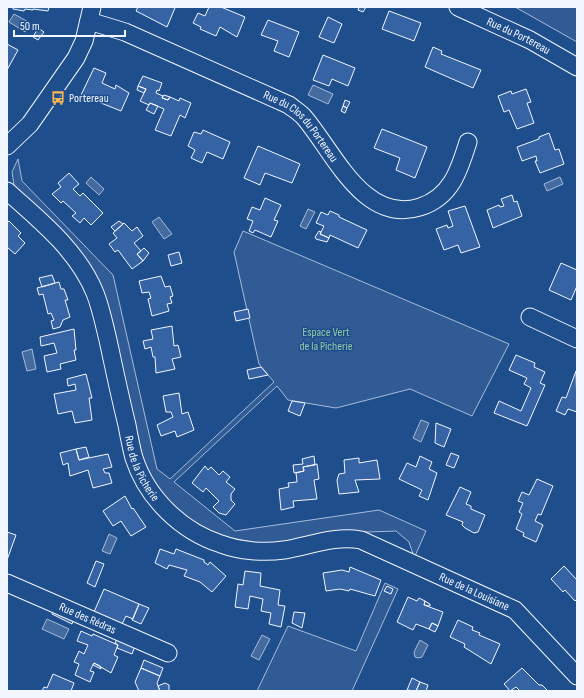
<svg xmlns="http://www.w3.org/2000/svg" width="584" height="698" font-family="'Sofia Sans Condensed',sans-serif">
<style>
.built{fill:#305b95;stroke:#a8bbd7}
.water{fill:#446ba0;stroke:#a8bbd7}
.building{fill:#3563a3;stroke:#f2f6ff}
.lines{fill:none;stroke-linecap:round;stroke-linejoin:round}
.minor-casing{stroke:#f2f6ff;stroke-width:19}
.minor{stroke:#1f4e8c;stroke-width:17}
.labels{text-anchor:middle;stroke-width:3;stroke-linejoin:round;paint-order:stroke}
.street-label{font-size:12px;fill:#f2f6ff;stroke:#1f4e8c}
.poi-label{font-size:12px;fill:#f2f6ff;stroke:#1f4e8c;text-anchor:start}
.park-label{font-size:12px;fill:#97c8a6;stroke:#1f4e8c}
</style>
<rect width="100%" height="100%" fill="#1f4e8c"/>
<path class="built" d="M 515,7 L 577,7 L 577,42 Z
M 18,159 L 22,181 L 113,275 L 157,469 L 170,479 L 274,382 L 259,364 L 234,252 L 243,231 L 509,344 L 472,416 L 410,389 L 336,408 L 288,400 L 277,386 L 174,482 L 235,531 L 379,510 L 426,531 L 415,556 L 413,554 L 409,542 L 396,531 L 369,532 L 350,531 L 284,544 L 263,544 L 220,536 L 185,517 L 157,489 L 140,452 L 106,313 L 42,214 L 14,185 L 12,172 Z
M 385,583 L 398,589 L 352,691 L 257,691 L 288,626 L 356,651 Z"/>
<path class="water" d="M 14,14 L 30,23 L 25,32 L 9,22 Z
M 313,85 L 333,94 L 328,104 L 308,95 Z
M 91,177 L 104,189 L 99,195 L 86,183 Z
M 560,177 L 563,184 L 547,191 L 544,184 Z
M 308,209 L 315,212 L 306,229 L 300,226 Z
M 159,217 L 172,234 L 164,239 L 152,222 Z
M 32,349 L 36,369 L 27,371 L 22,352 Z
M 421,420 L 429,423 L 421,442 L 413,438 Z
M 109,534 L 117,538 L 110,554 L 102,551 Z
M 47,619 L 69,629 L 64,639 L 42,629 Z
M 262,635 L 270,639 L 259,660 L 251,656 Z
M 420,640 L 428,645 L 422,657 L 418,658 L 415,657 L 414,652 Z"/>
<path class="building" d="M 13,7 L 49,7 L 48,11 L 33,9 L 33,10 L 25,9 L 24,11 L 13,9 Z
M 138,7 L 173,7 L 175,8 L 167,27 L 136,11 Z
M 209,7 L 221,7 L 245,17 L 237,37 L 220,27 L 216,36 L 200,29 L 201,27 L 193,23 L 198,13 L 205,16 Z
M 359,7 L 366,7 L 363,12 L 358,10 Z
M 389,11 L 421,23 L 414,41 L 382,29 Z
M 328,17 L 342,24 L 334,43 L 319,37 Z
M 268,20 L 299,32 L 289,57 L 274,51 L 278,41 L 261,35 Z
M 38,28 L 44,32 L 38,40 L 33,37 Z
M 7,44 L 18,50 L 7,70 Z
M 433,47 L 442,51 L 441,54 L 481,70 L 473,88 L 425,67 Z
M 323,55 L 355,68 L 348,86 L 332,79 L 329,86 L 313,80 Z
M 94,68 L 106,73 L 102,83 L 115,89 L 116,85 L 129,93 L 121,111 L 81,95 Z
M 143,76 L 162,83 L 159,91 L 157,90 L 156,93 L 163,96 L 162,98 L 168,100 L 170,97 L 179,101 L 180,98 L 191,103 L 185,118 L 180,115 L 171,136 L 155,130 L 164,109 L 150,103 L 149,105 L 140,101 L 146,89 L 138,86 Z
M 138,86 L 146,89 L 144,93 L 137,90 Z
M 526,89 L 531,102 L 527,103 L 534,123 L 517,129 L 509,110 L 504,112 L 498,96 L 511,91 L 512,94 Z
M 164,95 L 170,97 L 168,100 L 162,98 Z
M 345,100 L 350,102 L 347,108 L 343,106 Z
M 150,103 L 158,106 L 154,114 L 146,110 Z
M 343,106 L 347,108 L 345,113 L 341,111 Z
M 382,129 L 427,147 L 415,178 L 396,170 L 400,158 L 374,148 Z
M 203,130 L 230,142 L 223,159 L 207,152 L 202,163 L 191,158 L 195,150 L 188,146 L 194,132 L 201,134 Z
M 549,133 L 555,150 L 559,149 L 564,164 L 540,173 L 535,161 L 537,161 L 536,156 L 522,161 L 517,147 L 539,139 L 539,137 Z
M 258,146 L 300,164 L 292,183 L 265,173 L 260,185 L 244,178 Z
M 69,173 L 79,184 L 73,189 L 80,196 L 83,193 L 103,213 L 91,225 L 84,218 L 80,223 L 72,216 L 76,213 L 63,201 L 61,203 L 52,194 L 61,187 L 58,183 Z
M 512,195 L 514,202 L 517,201 L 522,216 L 493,228 L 487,210 L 499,205 L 500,207 L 504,206 L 501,199 Z
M 265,198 L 281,205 L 274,220 L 278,221 L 271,237 L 255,230 L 253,233 L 249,231 L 253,221 L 247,219 L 252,207 L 260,210 Z
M 465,206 L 480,247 L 461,253 L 458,245 L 444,250 L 436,229 L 447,225 L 448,228 L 453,226 L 448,211 Z
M 330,211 L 339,215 L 339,217 L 367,230 L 358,248 L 330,235 L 329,238 L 320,234 L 324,226 L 316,223 L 321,212 L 328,215 Z
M 9,221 L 21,233 L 18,236 L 25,243 L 15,254 L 7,247 L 7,223 Z
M 119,221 L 123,224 L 115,231 L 111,227 Z
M 124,223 L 132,231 L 137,227 L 143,236 L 134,243 L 141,251 L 137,254 L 143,261 L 132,269 L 118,250 L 115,252 L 109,244 L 117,238 L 113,233 Z
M 319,231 L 321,232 L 320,234 L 329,238 L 327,242 L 316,239 L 315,237 Z
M 144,248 L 149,253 L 143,261 L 137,254 Z
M 179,252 L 182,263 L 171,266 L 168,255 Z
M 561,263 L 577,270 L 577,286 L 571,300 L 549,290 Z
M 52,275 L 55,283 L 42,287 L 39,278 Z
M 161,276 L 165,287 L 170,286 L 173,296 L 170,297 L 172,303 L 167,304 L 169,311 L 152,316 L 148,299 L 151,298 L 149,292 L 142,293 L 139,281 Z
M 59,282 L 61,289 L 64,289 L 68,300 L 65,300 L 70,317 L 63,320 L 60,327 L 53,329 L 51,321 L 54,320 L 51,313 L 48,314 L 43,294 L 39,295 L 37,288 Z
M 248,309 L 250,318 L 236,321 L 234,312 Z
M 172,326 L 174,346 L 178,345 L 181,357 L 172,359 L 175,369 L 156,373 L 155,357 L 153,357 L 151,347 L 145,349 L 143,341 L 153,339 L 151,330 Z
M 74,329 L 76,350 L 74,350 L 76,360 L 60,364 L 61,369 L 47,372 L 44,356 L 57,353 L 54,343 L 41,346 L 40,337 Z
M 516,355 L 535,363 L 534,367 L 545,372 L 540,383 L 545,385 L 527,426 L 494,413 L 499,401 L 521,411 L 531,388 L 524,384 L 527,378 L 509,370 Z
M 261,367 L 268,375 L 249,379 L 247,370 Z
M 576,371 L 577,412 L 568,409 L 565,415 L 556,411 L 562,397 L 566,398 Z
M 86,374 L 92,398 L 89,398 L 92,420 L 75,423 L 72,411 L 58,414 L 54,394 L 76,390 L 75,384 L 68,386 L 67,379 Z
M 179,393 L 182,414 L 188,412 L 194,430 L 177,437 L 175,431 L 161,436 L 157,425 L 173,417 L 171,412 L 166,412 L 163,396 Z
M 292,401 L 305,403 L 300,416 L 288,411 Z
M 436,423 L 451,429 L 444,447 L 435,443 Z
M 86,447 L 89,457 L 79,460 L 76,449 Z
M 76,449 L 79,460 L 108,454 L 112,467 L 103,469 L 105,473 L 109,473 L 112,483 L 93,488 L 88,470 L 70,476 L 68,463 L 63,465 L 60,453 Z
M 451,453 L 459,456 L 454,468 L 446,465 Z
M 314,456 L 315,465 L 303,467 L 304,471 L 294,473 L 293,465 L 303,464 L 302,459 Z
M 420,456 L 432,462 L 429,469 L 437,473 L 428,500 L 419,496 L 422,490 L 399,479 L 407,463 L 416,467 Z
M 359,458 L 359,463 L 377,460 L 380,479 L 355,480 L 359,492 L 339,494 L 337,480 L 339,474 L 345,473 L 344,460 Z
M 317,464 L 319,479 L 314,480 L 317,499 L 293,501 L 294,507 L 281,510 L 279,489 L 289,487 L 288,483 L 297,482 L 296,473 L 304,471 L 303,467 Z
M 205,466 L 208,470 L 211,467 L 219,475 L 223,471 L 230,477 L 226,482 L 235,489 L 231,494 L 231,500 L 235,504 L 226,515 L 219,513 L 213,507 L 219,501 L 206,488 L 203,492 L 192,483 Z
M 537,479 L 553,486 L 541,515 L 538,514 L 535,521 L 543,525 L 536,542 L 523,536 L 524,533 L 516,529 L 522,514 L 519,512 L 523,503 L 518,501 L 522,492 L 529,495 Z
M 460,487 L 471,492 L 466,504 L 471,506 L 471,509 L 485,515 L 478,532 L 474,533 L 465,528 L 462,525 L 463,522 L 446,515 Z
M 125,496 L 132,509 L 133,508 L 146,527 L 131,536 L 121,521 L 113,526 L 103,511 Z
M 7,532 L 16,535 L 7,560 Z
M 160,549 L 174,554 L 176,549 L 204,560 L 204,562 L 208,565 L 210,562 L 226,576 L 212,592 L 200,582 L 184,576 L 187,570 L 169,565 L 167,569 L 155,563 Z
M 96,561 L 104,564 L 95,587 L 87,583 Z
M 564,566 L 577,580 L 577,599 L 575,601 L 565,590 L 563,592 L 551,579 Z
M 350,567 L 381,580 L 375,596 L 350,589 L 349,591 L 340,589 L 326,591 L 323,573 L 342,570 L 349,572 Z
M 245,571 L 261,573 L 260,586 L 280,590 L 278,605 L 285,606 L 281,627 L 269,624 L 271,613 L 261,611 L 263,599 L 250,596 L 248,609 L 235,607 L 238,584 L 243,585 Z
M 387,586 L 393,589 L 391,594 L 384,591 Z
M 104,589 L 139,604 L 133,619 L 126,616 L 122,624 L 94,612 Z
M 408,597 L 417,601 L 419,598 L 425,601 L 424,605 L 443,612 L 438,626 L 432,623 L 429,629 L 416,624 L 413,630 L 397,622 Z
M 425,601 L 430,604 L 430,606 L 424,605 Z
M 139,604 L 149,608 L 141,624 L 132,620 Z
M 54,609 L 74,618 L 72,624 L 52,614 Z
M 294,612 L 305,613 L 302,628 L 292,623 Z
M 458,620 L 473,627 L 472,630 L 480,633 L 479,635 L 500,644 L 491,664 L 464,647 L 465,644 L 450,637 Z
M 432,623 L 438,626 L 435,632 L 429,629 Z
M 81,631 L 92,636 L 93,634 L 118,645 L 114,655 L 118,657 L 111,673 L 94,663 L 90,671 L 94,672 L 90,682 L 75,675 L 79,664 L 74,662 L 79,651 L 84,654 L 88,645 L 77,641 Z
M 117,639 L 135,646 L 132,654 L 117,648 L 118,645 L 115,643 Z
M 144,660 L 163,668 L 160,676 L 141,668 Z
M 94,663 L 100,666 L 101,669 L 93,665 Z
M 141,668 L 160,676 L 157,683 L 160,691 L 139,691 L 135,682 Z
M 522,668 L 539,685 L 542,685 L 548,691 L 520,691 L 516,687 L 510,691 L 504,684 Z
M 53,674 L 74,683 L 71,691 L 42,691 L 44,687 L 47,688 Z
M 412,678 L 420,682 L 416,691 L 407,690 Z
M 420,682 L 428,685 L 426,691 L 416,691 Z
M 165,683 L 169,685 L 169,691 L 160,691 L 158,686 Z"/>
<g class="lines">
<defs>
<g id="minor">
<path id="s1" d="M 458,7 L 530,40 L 577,67"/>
<path id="s2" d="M 89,21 L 125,32 L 289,105 C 294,109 299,112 303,116 C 333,150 363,225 420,207 C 451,197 459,171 468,142"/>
<path d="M 7,146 L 30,124 L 76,58 L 84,41 L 92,7"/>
<path id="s3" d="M 7,191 C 40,220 78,251 95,293 C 101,308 104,324 108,340 C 114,368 120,397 127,425 C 129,436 131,447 134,458 C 147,498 181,531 221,544 C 240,551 264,553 284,550 C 309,546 335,535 361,540 L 515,610 L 577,676"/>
<path d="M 530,317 L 577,339"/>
<path id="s4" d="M 7,583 L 168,653"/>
</g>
</defs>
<use href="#minor" class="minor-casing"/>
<use href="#minor" class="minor"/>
</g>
<defs>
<symbol id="bus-bare" viewBox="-9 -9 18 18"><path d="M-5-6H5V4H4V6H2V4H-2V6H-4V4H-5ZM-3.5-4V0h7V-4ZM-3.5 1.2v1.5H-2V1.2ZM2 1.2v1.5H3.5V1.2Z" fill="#ffb74d" stroke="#1f4e8c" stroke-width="2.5" paint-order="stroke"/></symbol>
</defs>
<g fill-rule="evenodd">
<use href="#bus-bare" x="48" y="88" width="20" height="20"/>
</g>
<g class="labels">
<g class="street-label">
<text dy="4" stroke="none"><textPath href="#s1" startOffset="67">Rue du Portereau</textPath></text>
<text dy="4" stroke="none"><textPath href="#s2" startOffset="240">Rue du Clos du Portereau</textPath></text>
<text dy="4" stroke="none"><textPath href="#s3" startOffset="318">Rue de la Picherie</textPath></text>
<text dy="4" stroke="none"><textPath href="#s3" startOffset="699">Rue de la Louisiane</textPath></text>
<text dy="4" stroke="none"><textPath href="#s4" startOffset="88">Rue des Rédras</textPath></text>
</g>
<g class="poi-label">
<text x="69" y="102">Portereau</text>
</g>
<g class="park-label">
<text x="326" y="336">Espace Vert<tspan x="326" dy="14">de la Picherie</tspan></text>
</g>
</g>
<rect width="584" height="698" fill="none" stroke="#f2f6ff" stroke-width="16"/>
<path d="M14 30v6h111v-6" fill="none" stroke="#f2f6ff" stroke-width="2"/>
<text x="20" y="30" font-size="12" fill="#f2f6ff" stroke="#1f4e8c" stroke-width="3" paint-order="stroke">50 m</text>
</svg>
